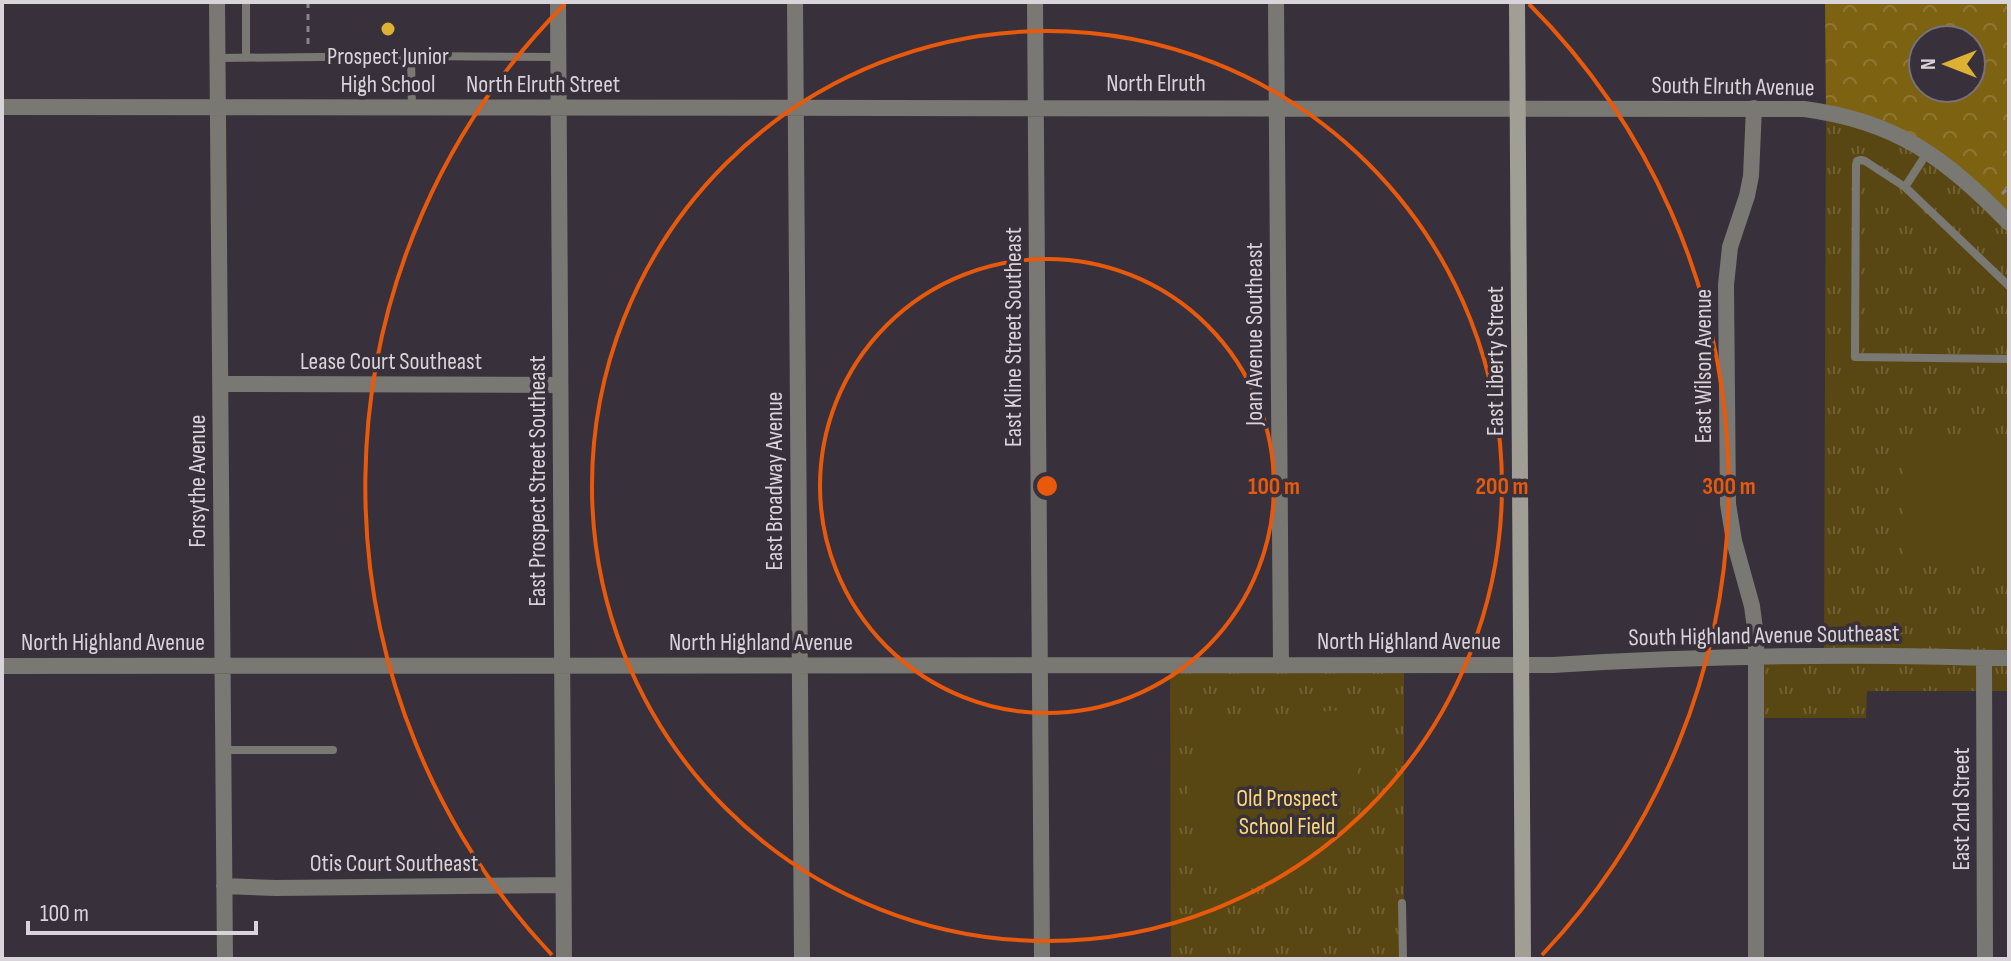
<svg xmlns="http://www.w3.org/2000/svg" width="2011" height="961" font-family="'Sofia Sans Condensed',sans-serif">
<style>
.forest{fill:url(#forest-crowns);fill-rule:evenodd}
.park{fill:url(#park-tufts)}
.garden{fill:#594713}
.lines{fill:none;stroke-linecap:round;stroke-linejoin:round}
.path{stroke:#89838b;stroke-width:3;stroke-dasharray:6 6;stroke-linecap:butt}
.lane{stroke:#7a7872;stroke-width:8}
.street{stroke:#7a7872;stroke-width:16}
.secondary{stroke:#a19e95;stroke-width:16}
.ring{fill:none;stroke:#e8590c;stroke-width:4}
.poi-dot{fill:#ddb133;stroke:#38313b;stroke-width:3}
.labels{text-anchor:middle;stroke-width:7;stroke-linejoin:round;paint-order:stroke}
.poi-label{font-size:24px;fill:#d8d4da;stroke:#38313b}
.street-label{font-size:24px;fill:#d8d4da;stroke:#38313b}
.park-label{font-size:24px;fill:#fdd879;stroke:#38313b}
.centre{fill:#e8590c;stroke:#38313b;stroke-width:4}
.ring-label{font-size:24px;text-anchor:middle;font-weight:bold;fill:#e8590c;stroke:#38313b;stroke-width:7;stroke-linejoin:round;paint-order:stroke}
</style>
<defs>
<pattern id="forest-crowns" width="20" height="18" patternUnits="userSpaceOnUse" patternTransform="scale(2)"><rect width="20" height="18" fill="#7d6212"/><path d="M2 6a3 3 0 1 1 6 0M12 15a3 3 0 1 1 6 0" fill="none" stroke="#8f7834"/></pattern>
<pattern id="park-tufts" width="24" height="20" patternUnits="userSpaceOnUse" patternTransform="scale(2)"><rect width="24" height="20" fill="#594713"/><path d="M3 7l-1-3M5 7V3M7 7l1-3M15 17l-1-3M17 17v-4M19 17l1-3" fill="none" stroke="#706135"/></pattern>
</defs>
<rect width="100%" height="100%" fill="#38313b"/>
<path class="forest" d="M 1825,2 L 2009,2 L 2009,223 L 1826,112 ZM 1923,40 L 1971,40 L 1971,88 L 1923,88 Z"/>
<path class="park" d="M 1826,112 L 1883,128 L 2009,223 L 2009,691 L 1867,691 L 1866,718 L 1756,718 L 1756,657 L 1824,656 Z
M 1170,665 L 1404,665 L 1404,959 L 1171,959 Z"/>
<path class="garden" d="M 1903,445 L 2009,445 L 2009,556 L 1903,556 Z
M 1365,708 L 1358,773 L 1350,813 L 1342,829 L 1322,849 L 1292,873 L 1260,879 L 1205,882 L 1189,802 L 1189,772 L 1199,730 L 1210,721 Z"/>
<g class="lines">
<path class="path" d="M 308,44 L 308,2
M 2002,194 L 2009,187"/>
<path class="lane" d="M 218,58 L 411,56
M 246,58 L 246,2
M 412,107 L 411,56 L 558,57
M 1927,153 L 1905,187 L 1865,161 L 1861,160 L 1857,161 L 1856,165 L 1855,357 L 2009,359
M 1905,187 L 2009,286
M 223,750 L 333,750
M 1402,903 L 1403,959"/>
<path class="street" d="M 217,2 L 225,959
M 558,2 L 564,959
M 795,2 L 802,959
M 1035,2 L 1042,959
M 1276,2 L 1281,665
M 2,107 L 1804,109 C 1897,121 1945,158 2009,223
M 1754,108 L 1751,176 L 1747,196 L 1730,247 L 1726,285 L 1728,504 L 1734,541 L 1752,606 L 1756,636 L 1756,959
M 221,384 L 560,385
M 1984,658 L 1985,959
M 2,666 L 1553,665 C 1666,658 1780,655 1893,656 C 1932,656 1970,658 2009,658
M 224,886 L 276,888 L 563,885"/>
<path class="secondary" d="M 1517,2 L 1523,959"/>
</g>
<g class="ring">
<circle cx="1047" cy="486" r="227"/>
<circle cx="1047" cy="486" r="455"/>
<path d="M552 955A682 682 0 0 1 565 4M1529 4A682 682 0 0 1 1542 955"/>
</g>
<circle class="poi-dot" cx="388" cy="29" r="8"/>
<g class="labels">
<g class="poi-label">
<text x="388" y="64">Prospect Junior<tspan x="388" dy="28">High School</tspan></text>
</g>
<g class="street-label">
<text x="1156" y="91">North Elruth</text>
<text x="543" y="92">North Elruth Street</text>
<text transform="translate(1733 86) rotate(1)" y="8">South Elruth Avenue</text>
<text transform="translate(1254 334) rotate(-90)" y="8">Joan Avenue Southeast</text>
<text transform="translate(1013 337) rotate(-90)" y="8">East Kline Street Southeast</text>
<text x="391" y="369">Lease Court Southeast</text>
<text transform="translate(1495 361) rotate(-90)" y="8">East Liberty Street</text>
<text transform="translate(1703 366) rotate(-90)" y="8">East Wilson Avenue</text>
<text transform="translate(197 481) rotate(-90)" y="8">Forsythe Avenue</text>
<text transform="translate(537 481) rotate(-90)" y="8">East Prospect Street Southeast</text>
<text transform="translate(774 481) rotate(-90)" y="8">East Broadway Avenue</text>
<text transform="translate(1764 635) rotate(-1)" y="8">South Highland Avenue Southeast</text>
<text x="1409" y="649">North Highland Avenue</text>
<text x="113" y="650">North Highland Avenue</text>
<text x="761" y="650">North Highland Avenue</text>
<text transform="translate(1961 809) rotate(-90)" y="8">East 2nd Street</text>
<text x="394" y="871">Otis Court Southeast</text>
</g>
<g class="park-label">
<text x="1287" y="806">Old Prospect<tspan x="1287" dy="28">School Field</tspan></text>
</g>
</g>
<circle cx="1047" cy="486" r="12" class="centre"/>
<g class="ring-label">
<text x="1274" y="494">100 m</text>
<text x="1502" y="494">200 m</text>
<text x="1729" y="494">300 m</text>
</g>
<rect width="2011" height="961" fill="none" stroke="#d8d4da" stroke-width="8"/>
<g transform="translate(1947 64) rotate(270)"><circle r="38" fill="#38313b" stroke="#78727b" stroke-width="2"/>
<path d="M0-6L14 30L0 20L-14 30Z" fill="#ddb133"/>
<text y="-12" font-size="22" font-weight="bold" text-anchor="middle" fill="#d8d4da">N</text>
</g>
<path d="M28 921v12h228v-12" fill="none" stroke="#d8d4da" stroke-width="4"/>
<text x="40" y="921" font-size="24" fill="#d8d4da" stroke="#38313b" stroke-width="6" paint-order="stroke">100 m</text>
</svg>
